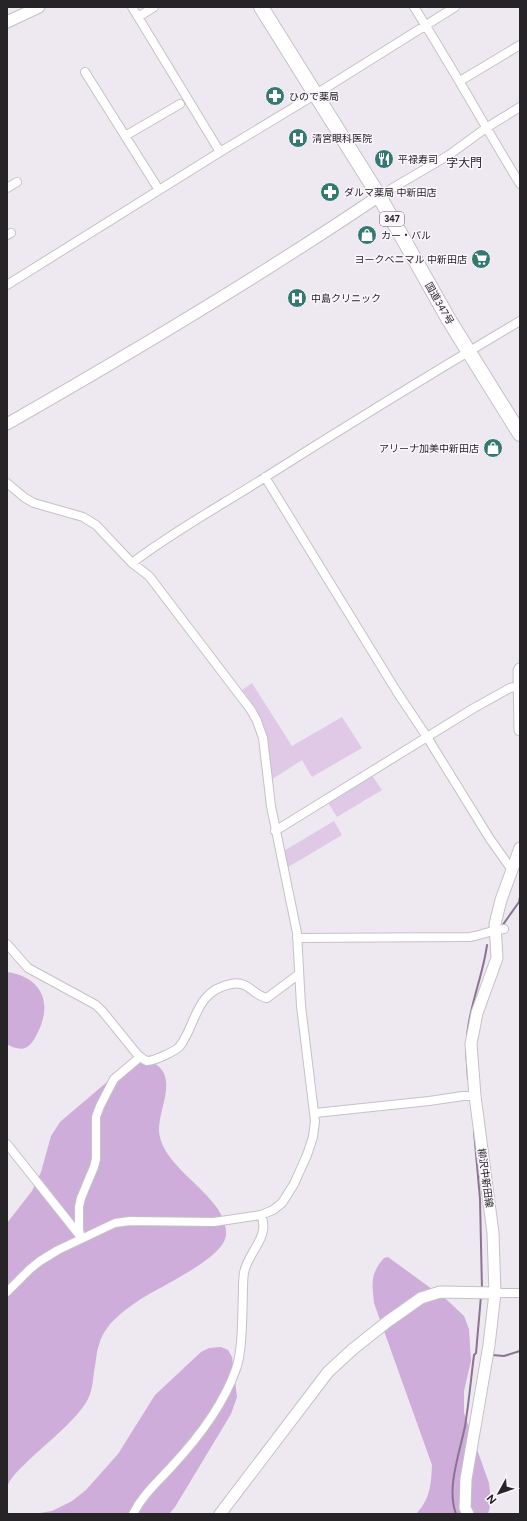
<svg xmlns="http://www.w3.org/2000/svg" width="527" height="1521" font-family="Figtree,'Noto Sans JP',sans-serif">
<style>
.green{fill:#e0c9e7}
.forest{fill:#cfadda}
.lines{fill:none;stroke-linecap:round;stroke-linejoin:round}
.stream{stroke:#8b7392;stroke-width:2}
.street-casing{stroke:#c6c0c7;stroke-width:10}
.secondary-casing{stroke:#c6c0c7;stroke-width:13}
.highway-casing{stroke:#c6c0c7;stroke-width:16}
.street{stroke:#fff;stroke-width:8}
.secondary{stroke:#fff;stroke-width:11}
.highway{stroke:#fff;stroke-width:14}
.labels{text-anchor:middle;stroke-width:3;stroke-linejoin:round;paint-order:stroke}
.shield{fill:#fbf6fd;stroke:#666366;stroke-width:1}
.shield-label{font-size:9px;font-weight:bold;fill:#262426}
.poi-label{font-size:10px;fill:#262426;stroke:#fbf6fd;text-anchor:start}
.street-label{font-size:10px;fill:#262426;stroke:#fbf6fd}
.quarter-label{font-size:12px;fill:#262426;stroke:#fbf6fd}
</style>
<rect width="100%" height="100%" fill="#eee8f0"/>
<path class="green" d="M 252,683 L 292,746 L 342,717 L 362,748 L 312,777 L 302,760 L 271,780 C 268,738 269,723 242,690 Z
M 371,774 L 382,790 L 337,817 L 327,801 Z
M 334,821 L 342,835 L 285,869 L 282,852 Z"/>
<path class="forest" d="M 7,972 C 41,977 53,1002 38,1032 C 35,1038 31,1046 25,1048 C 20,1050 11,1047 7,1044 Z
M 134,1059 C 139,1059 147,1059 152,1062 C 180,1076 158,1108 159,1131 C 162,1171 229,1196 226,1235 C 224,1259 158,1287 138,1301 C 122,1312 104,1325 99,1345 C 96,1353 96,1363 94,1372 C 93,1381 92,1392 87,1401 C 75,1421 47,1443 30,1459 C 21,1468 11,1476 7,1487 L 7,1223 L 32,1191 L 41,1172 L 51,1136 L 60,1122 Z
M 388,1257 L 447,1300 L 464,1316 L 469,1329 L 471,1361 L 464,1391 L 464,1413 L 489,1483 L 491,1502 L 488,1514 L 416,1514 C 430,1499 431,1486 432,1465 L 374,1303 C 372,1283 370,1274 384,1258 Z
M 221,1347 L 228,1350 L 232,1357 L 237,1397 L 231,1414 L 175,1507 L 169,1514 L 33,1514 L 52,1511 L 72,1501 L 86,1490 L 118,1454 L 155,1395 L 201,1352 L 209,1348 Z"/>
<g class="lines">
<path class="stream" d="M 502,926 L 519,902 L 520,897
M 467,1037 C 469,1006 483,976 487,945
M 466,1049 L 468,1079
M 474,1131 L 480,1199 L 482,1290
M 492,1355 L 504,1356 L 520,1351
M 456,1514 C 446,1488 460,1452 465,1426 C 469,1402 471,1378 474,1355 L 476,1353 L 481,1296"/>
<defs>
<path id="street" d="M 132,7 L 220,152
M 414,7 C 451,65 484,125 520,184
M 138,17 L 154,7
M 85,72 L 159,190
M 460,81 L 520,45
M 125,136 L 180,104
M 7,188 L 17,182
M 379,196 L 449,155 L 486,128 L 520,107
M 7,235 L 11,233
M 7,285 L 220,152 L 316,94 L 455,7
M 265,477 L 397,692 L 427,737 L 490,839 L 512,870
M 7,483 L 25,498 L 34,503 L 83,517 L 96,525 L 132,563 L 149,576 L 251,710 L 257,721 L 263,738 L 271,806 L 297,933 L 301,1006 L 315,1121 L 313,1137 L 307,1155 L 294,1184 L 282,1203 L 273,1210 L 261,1215 L 214,1222 L 130,1221 L 115,1223 L 58,1250 L 40,1261 L 30,1269 L 7,1292
M 132,563 C 174,531 220,506 264,478 C 349,424 434,372 520,321
M 275,831 L 474,708 L 510,688 L 519,686
M 297,938 L 470,937 C 482,935 492,930 504,929
M 7,944 L 28,968 L 96,1005 L 103,1012 L 137,1054 C 140,1056 143,1060 147,1061 C 154,1061 176,1051 180,1046 C 197,1023 195,991 231,984 C 249,980 253,996 267,998 L 299,974
M 315,1113 L 429,1101 L 463,1096 L 475,1096
M 7,1144 L 80,1236
M 81,1238 L 79,1230 L 79,1207 L 81,1198 L 94,1167 L 96,1159 L 96,1117 L 100,1106 L 114,1079 L 140,1057
M 495,1293 L 520,1293
M 133,1514 C 143,1494 159,1481 173,1465 C 199,1437 223,1406 236,1369 C 243,1350 242,1313 243,1291 C 243,1285 243,1279 244,1273 C 247,1253 271,1237 261,1215"/>
<path id="secondary" d="M 7,22 L 39,7
M 7,424 C 133,352 259,277 379,196
M 520,669 L 519,671 L 520,730
M 220,1514 L 328,1372 L 353,1349 L 387,1322 L 421,1298 L 440,1292 L 495,1293
M 468,1514 L 465,1508 L 466,1479 L 489,1345 L 495,1293 L 493,1233 L 475,1096 L 471,1044 L 477,1013 L 497,958 L 495,924 L 501,900 L 520,848"/>
<path id="highway" d="M 261,7 L 379,196 L 449,320 L 520,434"/>
</defs>
<use href="#street" class="street-casing"/>
<use href="#secondary" class="secondary-casing"/>
<use href="#highway" class="highway-casing"/>
<use href="#street" class="street"/>
<use href="#secondary" class="secondary"/>
<use href="#highway" class="highway"/>
</g>
<defs>
<symbol id="pharmacy-disc" viewBox="-11 -11 22 22"><circle r="9.5" fill="#337970" stroke="#fbf6fd"/><path d="M-2-6h4v4h4v4h-4v4h-4v-4h-4v-4h4Z" fill="#fff"/></symbol>
<symbol id="hospital-disc" viewBox="-11 -11 22 22"><circle r="9.5" fill="#337970" stroke="#fbf6fd"/><path d="M-5-5h3v3.5h4V-5h3V5h-3V1.5h-4V5h-3Z" fill="#fff"/></symbol>
<symbol id="restaurant-disc" viewBox="-11 -11 22 22"><circle r="9.5" fill="#337970" stroke="#fbf6fd"/><path d="M-5-6h1v4h1v-4h1v4h1v-4h1v5L-1.5 .5V6h-2V.5L-5-1ZM5-6V6H3V1.5H1.5Q1.5-4 5-6Z" fill="#fff"/></symbol>
<symbol id="shop-disc" viewBox="-11 -11 22 22"><circle r="9.5" fill="#337970" stroke="#fbf6fd"/><path d="M-5-2.5h2.3a2.7 3.5 0 0 1 5.4 0H5L5.5 6h-11ZM-1.5-2.5h3a1.5 2.3 0 0 0-3 0Z" fill="#fff"/></symbol>
<symbol id="supermarket-disc" viewBox="-11 -11 22 22"><circle r="9.5" fill="#337970" stroke="#fbf6fd"/><path d="M-6-5.5h2.5l.6 2H6L4.5 2H-2.5L-4.4-4H-6ZM-1.5 3.2a1.3 1.3 0 1 0 .1 0ZM3 3.2a1.3 1.3 0 1 0 .1 0Z" fill="#fff"/></symbol>
</defs>
<g fill-rule="evenodd">
<use href="#pharmacy-disc" x="264" y="85" width="22" height="22"/>
<use href="#hospital-disc" x="287" y="127" width="22" height="22"/>
<use href="#restaurant-disc" x="373" y="148" width="22" height="22"/>
<use href="#pharmacy-disc" x="319" y="181" width="22" height="22"/>
<use href="#shop-disc" x="356" y="224" width="22" height="22"/>
<use href="#supermarket-disc" x="470" y="248" width="22" height="22"/>
<use href="#hospital-disc" x="286" y="287" width="22" height="22"/>
<use href="#shop-disc" x="482" y="437" width="22" height="22"/>
</g>
<g class="labels">
<rect class="shield" x="380" y="212" width="24" height="14" rx="3"/>
<g class="shield-label">
<text x="392" y="222">347</text>
</g>
<g class="poi-label">
<text x="289" y="100">ひので薬局</text>
<text x="312" y="142">清宮眼科医院</text>
<text x="398" y="163">平禄寿司</text>
<text x="344" y="196">ダルマ薬局 中新田店</text>
<text x="381" y="239">カー・パル</text>
<text x="467" y="263" text-anchor="end">ヨークベニマル 中新田店</text>
<text x="311" y="302">中島クリニック</text>
<text x="479" y="452" text-anchor="end">アリーナ加美中新田店</text>
</g>
<g class="street-label">
<text transform="translate(440 303) rotate(60)" y="4">国道347号</text>
<text transform="translate(486 1178) rotate(82)" y="4">柳沢中新田線</text>
</g>
<g class="quarter-label">
<text x="464" y="167">字大門</text>
</g>
</g>
<rect width="527" height="1521" fill="none" stroke="#262426" stroke-width="16"/>
<g transform="translate(499 1493) rotate(230)" stroke="#fbf6fd" stroke-width="3" paint-order="stroke">
<path d="M0-3L7 15L0 10L-7 15Z" fill="#262426"/>
<text y="-6" font-size="11" font-weight="bold" text-anchor="middle" fill="#262426">N</text>
</g>
</svg>
